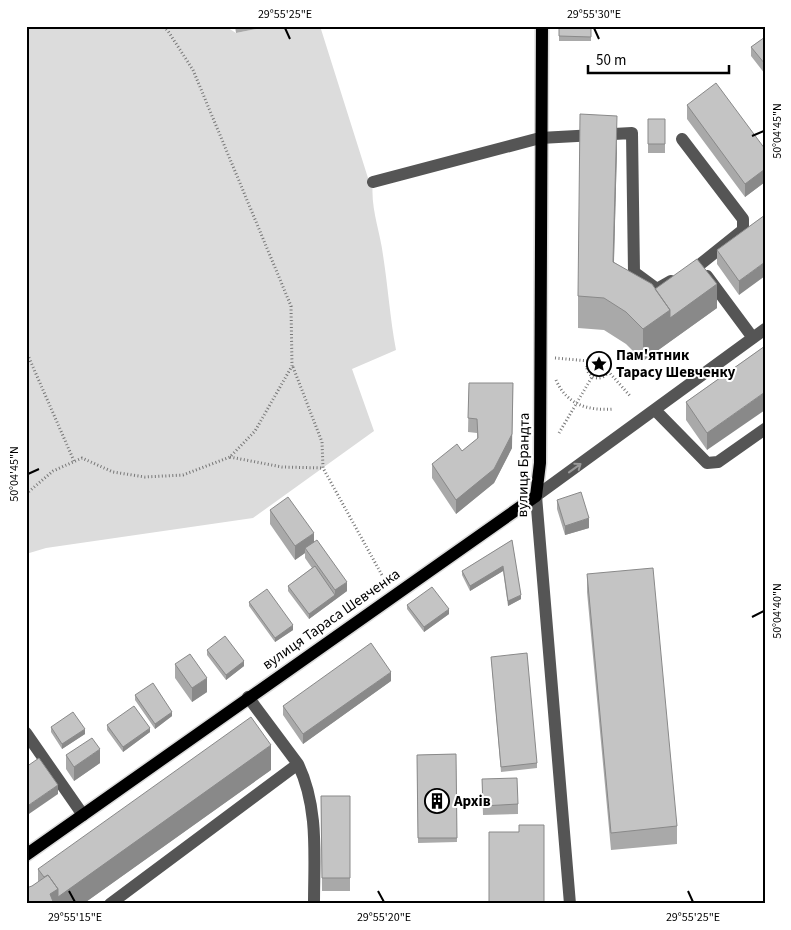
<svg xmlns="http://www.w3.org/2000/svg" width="791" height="930" font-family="'Source Sans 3',sans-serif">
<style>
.park{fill:#dcdcdc}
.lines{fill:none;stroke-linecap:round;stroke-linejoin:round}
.major-casing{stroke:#dbdbdb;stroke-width:15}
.path{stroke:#777;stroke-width:3;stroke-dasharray:1 2.5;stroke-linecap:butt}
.minor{stroke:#555;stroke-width:12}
.major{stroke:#000;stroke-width:12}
.wall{fill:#a9a9a9}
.shaded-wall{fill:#898989}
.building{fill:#c4c4c4;stroke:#898989}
.oneway{stroke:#999}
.ticks{fill:none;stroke:#000;stroke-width:2}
.labels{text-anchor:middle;stroke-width:4;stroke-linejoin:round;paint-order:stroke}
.poi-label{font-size:15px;font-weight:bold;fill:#000;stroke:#fff;text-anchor:start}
.street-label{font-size:15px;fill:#000;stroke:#fff}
.neatline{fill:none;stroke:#000;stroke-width:2}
.ticks-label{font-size:12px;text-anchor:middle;fill:#000}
</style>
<rect width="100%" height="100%" fill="#fff"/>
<path class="park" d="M 26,26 L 225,26 L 236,33 L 272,26 L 320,26 L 368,178 L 373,182 C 370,207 380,231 383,255 C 388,287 390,318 396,350 L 352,369 L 374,431 L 253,518 L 46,548 L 26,554 Z"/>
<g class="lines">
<defs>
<path id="major" d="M 26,855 L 536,496 L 540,463 L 542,26"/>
</defs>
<use href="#major" class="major-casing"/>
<path class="path" d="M 26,351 L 74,461
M587 367a11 11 0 1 1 22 0a11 11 0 1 1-22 0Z
M 555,358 L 589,361
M 293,367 L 322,442 L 323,468 L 383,577
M 608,371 L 631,397
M 556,380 C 567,405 588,411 614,409
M 559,433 L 592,377
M 230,457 L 282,467 L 323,468
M 26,494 L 53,471 L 82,458 L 113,472 L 145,477 L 183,475 L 230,457 L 255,431 L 292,366 L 291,306 L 193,70 L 168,31 L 163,26"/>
<path class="minor" d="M 682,139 L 743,219 L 743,230 L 698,266
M 373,182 L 540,138 L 632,133 L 634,272 L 657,289 L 671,281
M 707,276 L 753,338
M 655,410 L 707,463 L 718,462 L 765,429
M 26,733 L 83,815
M 298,764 C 319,808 314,856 314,904
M 110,904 L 298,764 L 248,697
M 570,904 L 536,496 L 765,329"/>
<use href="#major" class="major"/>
</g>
<path class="wall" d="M 235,26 L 272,26 L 236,33 Z
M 559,26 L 591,26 L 591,41 L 559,41 Z
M 765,37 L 765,74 L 751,56 L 751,47 Z
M 687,105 L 765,149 L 765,182 L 745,197 L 687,119 Z
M 648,119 L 665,119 L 665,153 L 648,153 Z
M 617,148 L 614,262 L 655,289 L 717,308 L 643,361 L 626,344 L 604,330 L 578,328 L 578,296 Z
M 765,215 L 739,295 L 717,264 L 717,250 Z
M 765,346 L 707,450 L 686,420 L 686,402 Z
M 469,383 L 512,448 L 494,483 L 456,514 L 432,478 L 432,464 L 462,451 L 477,439 L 477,433 L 468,432 Z
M 557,500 L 589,528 L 565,535 L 557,509 Z
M 270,510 L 314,542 L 347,591 L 309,619 L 288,591 L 288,586 L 312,568 L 305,558 L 305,553 L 295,560 L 270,524 Z
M 512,540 L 521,599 L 508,606 L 503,571 L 470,591 L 462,575 L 462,571 Z
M 587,574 L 677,826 L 677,844 L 611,850 L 587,592 Z
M 249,602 L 293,630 L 275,642 L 249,606 Z
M 407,605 L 449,614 L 424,632 L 407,609 Z
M 207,650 L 244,666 L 226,680 L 207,655 Z
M 491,657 L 537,763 L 537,768 L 501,772 Z
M 175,664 L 207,692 L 192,702 L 175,678 Z
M 391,681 L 303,744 L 283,715 L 283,706 Z
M 135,695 L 172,716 L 155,729 L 135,700 Z
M 107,725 L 150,732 L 123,752 L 107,730 Z
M 51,727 L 85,734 L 62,749 L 51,732 Z
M 456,754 L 457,842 L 418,843 L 417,755 Z
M 66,755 L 100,763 L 74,781 L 66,769 Z
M 271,770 L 83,904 L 26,904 L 32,886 L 38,882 L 38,869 Z
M 482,779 L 518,804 L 518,814 L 483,815 Z
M 321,796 L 350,796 L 350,891 L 322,891 Z"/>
<path class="shaded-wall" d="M 617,116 L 617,148 L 613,294 L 613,262 Z
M 765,169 L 765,182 L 745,197 L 745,184 Z
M 765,262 L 765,276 L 739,295 L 739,281 Z
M 717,284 L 717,308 L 643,361 L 643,329 L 670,310 Z
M 513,383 L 512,448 L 494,483 L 456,514 L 456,500 Z
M 765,392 L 765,410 L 707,450 L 707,433 Z
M 589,518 L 589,528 L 565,535 L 565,526 Z
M 314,533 L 314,547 L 305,548 L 305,553 L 295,560 L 295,546 Z
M 503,566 L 503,571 L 470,591 L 470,586 Z
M 347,582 L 347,591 L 309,619 L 309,614 L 335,595 L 335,590 Z
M 521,595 L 521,599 L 508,606 L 508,601 Z
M 449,609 L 449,614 L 424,632 L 424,627 Z
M 293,625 L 293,630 L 275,642 L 275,638 Z
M 244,661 L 244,666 L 226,680 L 226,675 Z
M 391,672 L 391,681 L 303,744 L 303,734 Z
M 207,678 L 207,692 L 192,702 L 192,688 Z
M 172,712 L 172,716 L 155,729 L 155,724 Z
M 150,728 L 150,732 L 123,752 L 123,747 Z
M 85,729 L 85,734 L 62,749 L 62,744 Z
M 271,745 L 271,770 L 83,904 L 50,904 L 50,894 Z
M 100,749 L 100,763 L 74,781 L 74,767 Z
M 58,785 L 58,794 L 26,816 L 26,807 Z"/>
<path class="building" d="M 236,26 L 248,26 L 236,28 Z
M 559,26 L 591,26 L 591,37 L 559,36 Z
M 765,37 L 765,64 L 751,47 Z
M 716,83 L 765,149 L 765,169 L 745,184 L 687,105 Z
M 580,114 L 617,116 L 613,262 L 652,284 L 670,310 L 643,329 L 626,312 L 604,298 L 578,296 Z
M 648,119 L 665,119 L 665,144 L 648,144 Z
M 765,215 L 765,262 L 739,281 L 717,250 Z
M 697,259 L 717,284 L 670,318 L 670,310 L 655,289 Z
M 765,346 L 765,392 L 707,433 L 686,402 Z
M 469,383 L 513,383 L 512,434 L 494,469 L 456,500 L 432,464 L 457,444 L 462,451 L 478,438 L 477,419 L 468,418 Z
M 581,492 L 589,518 L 565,526 L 557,500 Z
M 288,497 L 314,533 L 295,546 L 270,510 Z
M 317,540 L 347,582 L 335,590 L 305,548 Z
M 512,540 L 521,595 L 508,601 L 503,566 L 470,586 L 462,571 Z
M 315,566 L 335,595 L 309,614 L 288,586 Z
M 653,568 L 677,826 L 611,833 L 587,574 Z
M 432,587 L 449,609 L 424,627 L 407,605 Z
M 267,589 L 293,625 L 275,638 L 249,602 Z
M 225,636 L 244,661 L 226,675 L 207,650 Z
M 371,643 L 391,672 L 303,734 L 283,706 Z
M 527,653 L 537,763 L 501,767 L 491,657 Z
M 190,654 L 207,678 L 192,688 L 175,664 Z
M 153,683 L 172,712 L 155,724 L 135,695 Z
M 134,706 L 150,728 L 123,747 L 107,725 Z
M 73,712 L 85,729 L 62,744 L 51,727 Z
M 251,717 L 271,745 L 58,897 L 58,889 L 48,875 L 44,877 L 38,869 Z
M 92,738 L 100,749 L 74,767 L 66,755 Z
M 456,754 L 457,838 L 418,838 L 417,755 Z
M 39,758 L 58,785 L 26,807 L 26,767 Z
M 517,778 L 518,804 L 483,806 L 482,779 Z
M 321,796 L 350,796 L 350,878 L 322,878 Z
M 519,825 L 544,825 L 544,904 L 489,904 L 489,832 L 519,832 Z
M 48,875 L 58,889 L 50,894 L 54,904 L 26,904 L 26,888 L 32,886 Z"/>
<defs><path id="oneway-shaft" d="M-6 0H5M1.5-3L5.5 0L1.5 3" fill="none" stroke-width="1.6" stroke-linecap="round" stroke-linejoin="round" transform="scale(1.25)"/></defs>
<use class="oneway" href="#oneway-shaft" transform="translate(575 468) rotate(-36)"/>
<path class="ticks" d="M 285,28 L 290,39M 594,28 L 599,39M 752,136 L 764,131M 28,474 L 39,469M 752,617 L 764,611M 69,891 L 75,902M 378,891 L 384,902M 688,891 L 693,902"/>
<defs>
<symbol id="sight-ring" viewBox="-11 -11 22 22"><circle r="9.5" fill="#fff" stroke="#000" stroke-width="1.5"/><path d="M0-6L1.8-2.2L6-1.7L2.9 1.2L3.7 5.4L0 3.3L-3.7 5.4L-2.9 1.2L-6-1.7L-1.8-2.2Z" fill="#000"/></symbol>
<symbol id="building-ring" viewBox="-11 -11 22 22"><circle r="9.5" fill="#fff" stroke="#000" stroke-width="1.5"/><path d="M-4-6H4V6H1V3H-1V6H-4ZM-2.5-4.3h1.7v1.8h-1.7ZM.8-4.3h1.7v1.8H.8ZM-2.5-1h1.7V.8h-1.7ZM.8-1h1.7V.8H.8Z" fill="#000"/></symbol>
</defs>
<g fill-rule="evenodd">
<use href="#sight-ring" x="585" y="350" width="28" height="28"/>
<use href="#building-ring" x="423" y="787" width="28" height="28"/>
</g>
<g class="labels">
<g class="poi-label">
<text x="616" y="360">Пам'ятник<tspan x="616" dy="17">Тарасу Шевченку</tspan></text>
<text x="454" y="806">Архів</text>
</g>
<g class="street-label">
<text transform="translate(523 465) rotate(-89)" y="5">вулиця Брандта</text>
<text transform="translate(331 619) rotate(-35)" y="5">вулиця Тараса Шевченка</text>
</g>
</g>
<rect width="791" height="930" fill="none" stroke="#ffffff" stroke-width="55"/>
<path d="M588 65v8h141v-8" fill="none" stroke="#000000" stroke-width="2.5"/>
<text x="596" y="65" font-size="15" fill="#000000" stroke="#ffffff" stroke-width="4" paint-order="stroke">50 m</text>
<rect x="28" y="28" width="736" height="874" class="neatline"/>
<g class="ticks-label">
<text x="285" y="18">29°55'25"E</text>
<text x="594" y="18">29°55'30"E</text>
<text transform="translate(777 131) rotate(-90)" y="4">50°04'45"N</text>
<text transform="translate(14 474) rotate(-90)" y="4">50°04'45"N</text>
<text transform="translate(777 611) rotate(-90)" y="4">50°04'40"N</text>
<text x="75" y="921">29°55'15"E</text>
<text x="384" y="921">29°55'20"E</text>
<text x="693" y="921">29°55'25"E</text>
</g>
</svg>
